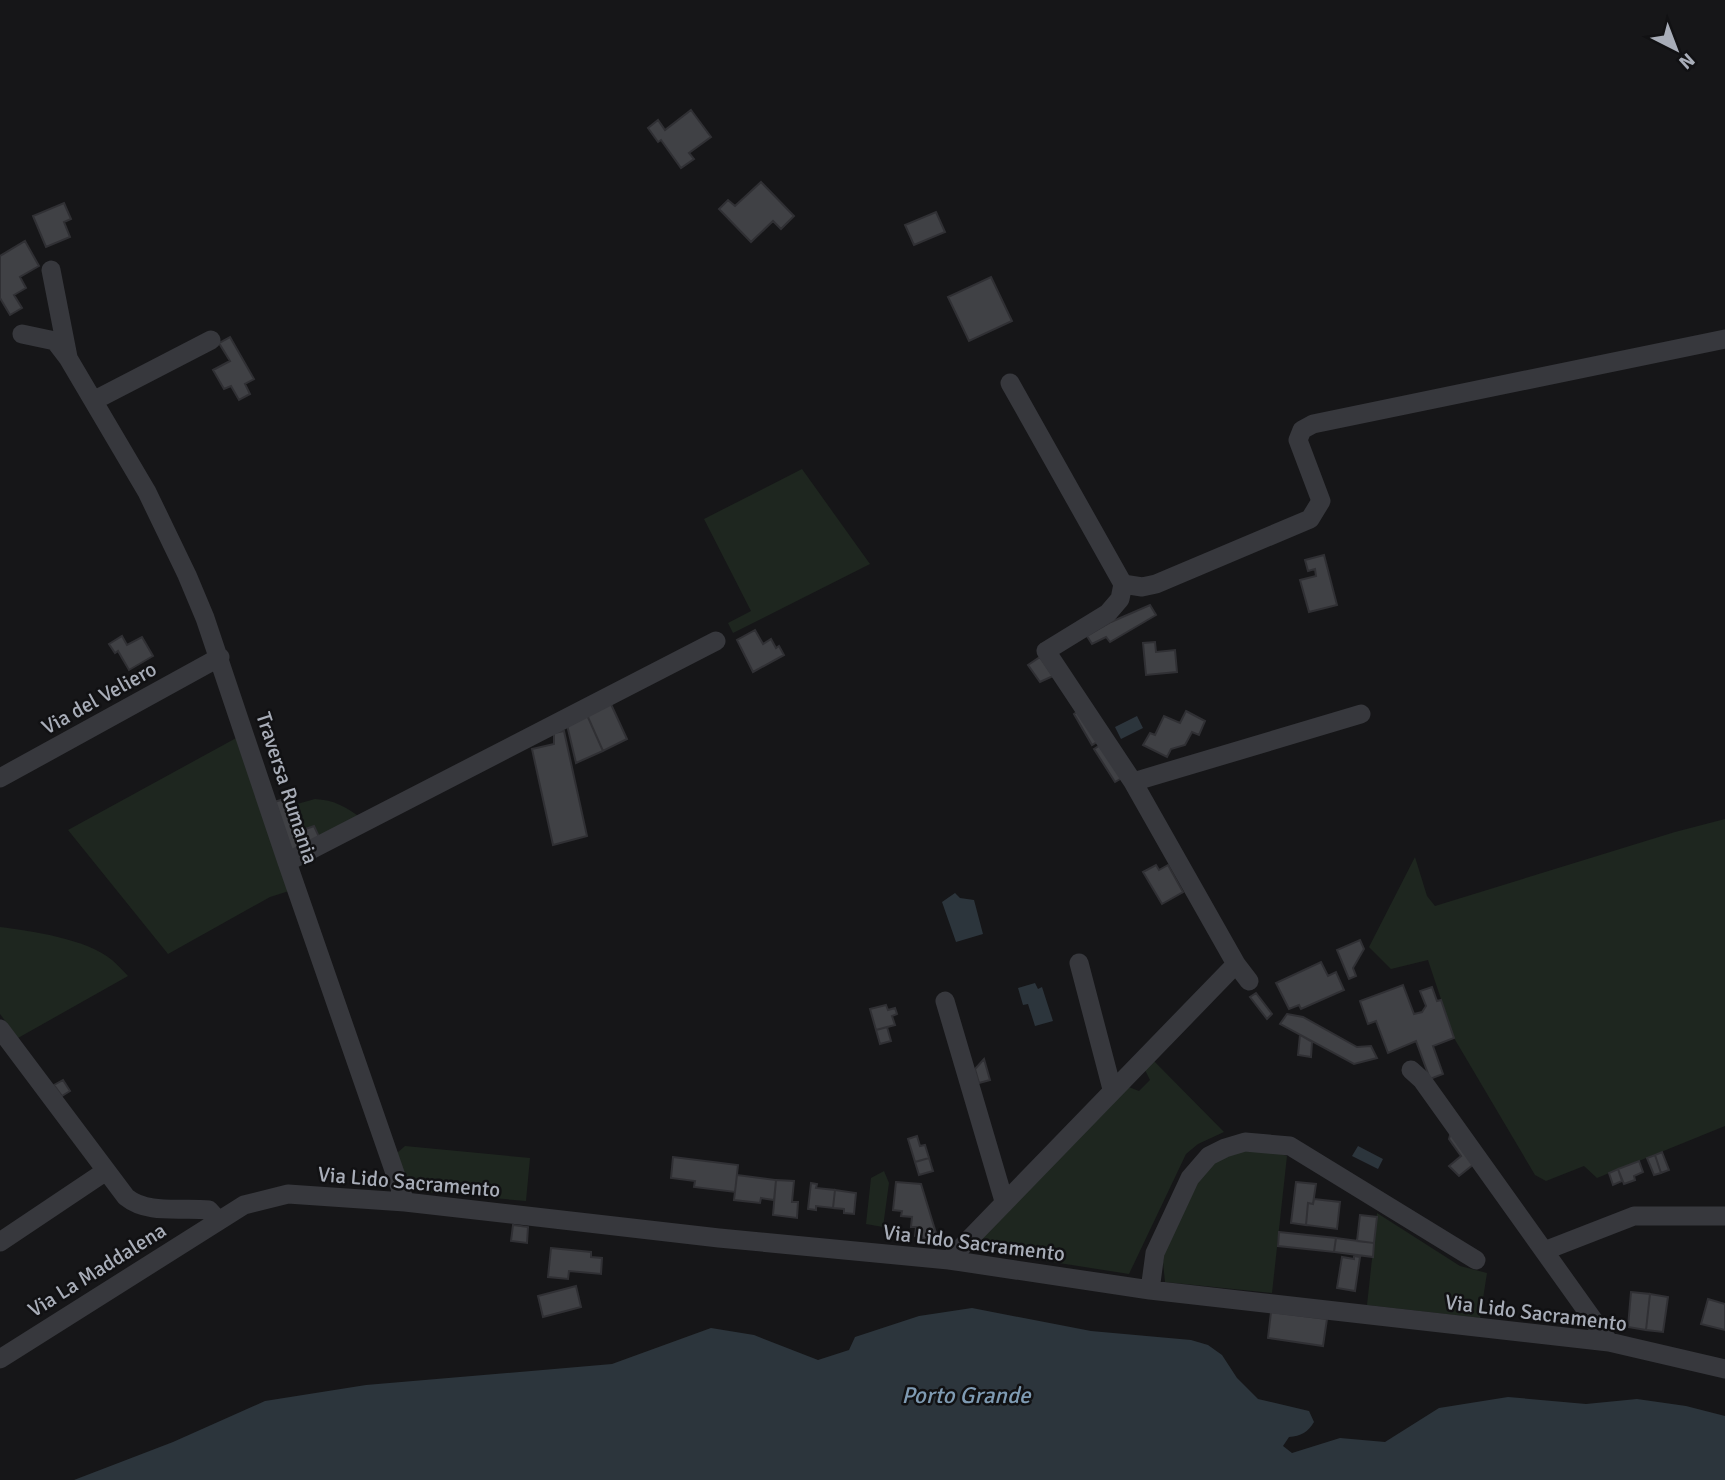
<svg xmlns="http://www.w3.org/2000/svg" width="1725" height="1480" font-family="Signika,sans-serif">
<style>
.green{fill:#1e261f}
.water{fill:#2c353c}
.building{fill:#404145;stroke:#303034;stroke-width:2}
.lines{fill:none;stroke-linecap:round;stroke-linejoin:round}
.minor{stroke:#37383d;stroke-width:19}
.labels{text-anchor:middle;stroke-width:5;stroke-linejoin:round;paint-order:stroke}
.street-label{font-size:21px;fill:#a8adb8;stroke:#111113}
.water-label{font-size:23px;font-style:italic;fill:#7f9bb3;stroke:#111113}
</style>
<rect width="100%" height="100%" fill="#161618"/>
<path class="green" d="M 802,469 L 870,564 L 733,633 L 728,623 L 751,611 L 704,519 Z
M 238,737 L 289,891 L 270,897 L 168,954 L 68,830 Z
M 315,799 C 334,800 347,807 362,819 L 320,839 L 314,826 L 300,831 L 290,806 Z
M 1725,819 L 1725,1126 L 1597,1178 L 1584,1166 L 1546,1181 L 1535,1175 L 1454,1038 L 1428,960 L 1391,969 L 1369,947 L 1415,857 L 1427,896 L 1435,906 L 1675,832 Z
M 0,927 C 32,931 87,939 112,960 C 118,965 123,971 128,976 L 18,1038 L 0,1014 Z
M 1153,1060 L 1224,1132 L 1198,1144 L 1186,1154 L 1129,1274 L 976,1250 L 973,1243 L 1126,1086 L 1139,1091 L 1150,1080 L 1144,1068 Z
M 405,1146 L 530,1158 L 526,1201 L 415,1191 L 409,1187 L 397,1153 Z
M 1241,1151 L 1278,1153 L 1287,1156 L 1272,1293 L 1165,1282 L 1163,1262 L 1165,1251 L 1206,1166 Z
M 884,1171 L 889,1183 L 883,1227 L 866,1224 L 871,1178 Z
M 1377,1213 L 1460,1266 L 1487,1273 L 1480,1318 L 1367,1305 Z"/>
<path class="water" d="M 1137,716 L 1143,728 L 1121,739 L 1115,727 Z
M 955,893 L 960,898 L 974,900 L 983,934 L 956,942 L 942,902 Z
M 1035,983 L 1038,989 L 1042,987 L 1053,1021 L 1035,1026 L 1028,1004 L 1023,1005 L 1018,988 Z
M 1358,1146 L 1383,1159 L 1378,1169 L 1352,1156 Z
M 972,1308 L 1091,1331 L 1191,1340 L 1208,1345 L 1222,1355 L 1237,1378 L 1258,1399 L 1309,1411 L 1314,1422 C 1308,1432 1301,1436 1289,1437 L 1283,1446 L 1292,1453 L 1340,1438 L 1385,1442 L 1439,1408 L 1508,1397 L 1586,1404 L 1637,1399 L 1686,1406 L 1725,1416 L 1725,1480 L 74,1480 L 173,1442 L 265,1401 L 366,1385 L 612,1364 L 711,1328 L 754,1335 L 818,1360 L 849,1350 L 855,1337 L 919,1316 Z"/>
<path class="building" d="M 691,110 L 711,137 L 689,153 L 694,159 L 681,168 L 661,140 L 658,142 L 648,128 L 658,120 L 665,130 Z
M 761,182 L 794,216 L 781,229 L 773,221 L 751,242 L 719,209 L 728,200 L 735,206 Z
M 64,203 L 71,219 L 64,222 L 70,237 L 46,247 L 33,216 Z
M 936,212 L 945,232 L 914,245 L 905,225 Z
M 25,241 L 39,266 L 20,277 L 26,288 L 14,295 L 22,308 L 10,315 L 0,298 L 0,256 Z
M 991,277 L 1012,321 L 969,341 L 948,297 Z
M 230,337 L 254,379 L 245,384 L 250,394 L 239,400 L 231,386 L 224,389 L 213,370 L 230,361 L 219,343 Z
M 1324,555 L 1337,605 L 1309,612 L 1300,580 L 1316,576 L 1315,569 L 1308,571 L 1305,560 Z
M 1150,605 L 1156,615 L 1110,642 L 1106,637 L 1092,644 L 1087,636 L 1111,622 Z
M 755,630 L 763,644 L 771,639 L 776,648 L 779,646 L 784,655 L 753,672 L 737,640 Z
M 122,636 L 127,645 L 142,637 L 153,656 L 129,670 L 118,651 L 115,653 L 109,644 Z
M 1155,642 L 1156,652 L 1175,650 L 1177,672 L 1146,675 L 1143,643 Z
M 1040,657 L 1053,676 L 1040,682 L 1028,665 Z
M 610,702 L 627,739 L 603,751 L 587,715 Z
M 1080,710 L 1100,740 L 1092,745 L 1074,714 Z
M 1186,711 L 1205,721 L 1199,735 L 1192,732 L 1185,745 L 1171,749 L 1167,757 L 1143,745 L 1150,733 L 1155,735 L 1164,716 L 1180,723 Z
M 587,715 L 603,751 L 576,763 L 567,725 Z
M 564,731 L 587,836 L 553,845 L 532,749 L 554,744 L 554,733 Z
M 1102,744 L 1122,778 L 1115,782 L 1094,749 Z
M 288,798 L 300,831 L 314,826 L 320,839 L 290,852 L 274,802 Z
M 1156,865 L 1159,870 L 1168,865 L 1183,892 L 1162,904 L 1143,872 Z
M 1360,940 L 1364,949 L 1353,968 L 1356,976 L 1349,979 L 1337,950 Z
M 1321,962 L 1328,976 L 1336,972 L 1344,990 L 1301,1009 L 1299,1005 L 1289,1009 L 1276,983 Z
M 1403,985 L 1414,1014 L 1422,1012 L 1426,1006 L 1420,991 L 1432,987 L 1437,1001 L 1441,1000 L 1454,1038 L 1433,1046 L 1443,1074 L 1430,1079 L 1416,1041 L 1388,1053 L 1376,1021 L 1368,1024 L 1360,1001 Z
M 1256,993 L 1272,1014 L 1267,1019 L 1250,997 Z
M 886,1005 L 888,1010 L 895,1008 L 897,1014 L 892,1016 L 895,1025 L 876,1030 L 870,1009 Z
M 1287,1014 L 1303,1017 L 1357,1047 L 1371,1046 L 1377,1058 L 1354,1064 L 1280,1024 Z
M 887,1027 L 891,1041 L 880,1044 L 876,1030 Z
M 1300,1035 L 1312,1042 L 1311,1057 L 1298,1055 Z
M 984,1059 L 990,1080 L 979,1083 L 975,1069 Z
M 63,1080 L 70,1091 L 62,1096 L 54,1085 Z
M 1451,1132 L 1474,1164 L 1459,1176 L 1449,1166 L 1461,1156 L 1449,1139 Z
M 917,1136 L 920,1146 L 925,1145 L 929,1158 L 915,1162 L 908,1139 Z
M 1662,1152 L 1669,1170 L 1661,1173 L 1655,1155 Z
M 1655,1155 L 1661,1173 L 1654,1175 L 1647,1158 Z
M 673,1157 L 738,1165 L 735,1192 L 694,1187 L 695,1181 L 671,1178 Z
M 929,1158 L 933,1171 L 919,1175 L 915,1162 Z
M 1639,1161 L 1643,1172 L 1634,1176 L 1635,1180 L 1624,1184 L 1618,1169 Z
M 1618,1169 L 1622,1181 L 1613,1185 L 1609,1173 Z
M 737,1175 L 776,1180 L 774,1200 L 761,1198 L 760,1203 L 734,1200 Z
M 776,1180 L 794,1181 L 792,1202 L 798,1202 L 797,1218 L 773,1215 Z
M 896,1182 L 921,1184 L 939,1243 L 915,1236 L 916,1227 L 911,1227 L 912,1217 L 901,1216 L 902,1211 L 893,1210 Z
M 1296,1182 L 1316,1184 L 1313,1204 L 1308,1203 L 1306,1225 L 1291,1223 Z
M 811,1183 L 817,1184 L 816,1188 L 835,1190 L 833,1208 L 816,1206 L 816,1210 L 808,1209 Z
M 835,1190 L 856,1193 L 854,1214 L 844,1213 L 844,1209 L 833,1208 Z
M 1314,1199 L 1340,1202 L 1337,1229 L 1306,1225 L 1308,1203 L 1313,1204 Z
M 1360,1215 L 1377,1217 L 1374,1243 L 1357,1241 Z
M 513,1225 L 528,1227 L 527,1243 L 511,1241 Z
M 1279,1232 L 1336,1238 L 1334,1252 L 1278,1246 Z
M 1336,1238 L 1374,1243 L 1373,1257 L 1334,1252 Z
M 551,1248 L 591,1252 L 591,1257 L 602,1258 L 601,1274 L 569,1271 L 568,1279 L 548,1277 Z
M 1354,1256 L 1360,1257 L 1355,1291 L 1337,1288 L 1342,1257 L 1354,1259 Z
M 576,1286 L 581,1307 L 543,1317 L 538,1296 Z
M 1631,1292 L 1650,1294 L 1646,1330 L 1628,1327 Z
M 1650,1294 L 1668,1297 L 1663,1332 L 1646,1330 Z
M 1708,1299 L 1725,1304 L 1725,1330 L 1701,1324 Z
M 1271,1312 L 1327,1319 L 1323,1346 L 1268,1338 Z"/>
<g class="lines">
<path class="minor" d="M 51,270 L 68,357
M 22,334 L 55,341 L 68,358 L 147,492 L 187,575 L 205,618 L 287,862 L 405,1202
M 1010,383 L 1123,584 L 1142,587 L 1156,584 L 1310,519 L 1321,501 L 1298,440 L 1302,430 L 1313,424 L 1725,339
M 95,400 L 211,340
M 0,778 L 220,657
M 1133,782 L 1361,714
M 287,862 L 716,641
M 1079,963 L 1112,1089
M 1236,964 L 1249,981
M 945,1001 L 1004,1201
M 0,1029 L 126,1197 C 148,1215 181,1207 209,1210 L 218,1220
M 1411,1070 L 1422,1080 L 1609,1342
M 0,1242 L 106,1171
M 1544,1251 L 1634,1216 L 1725,1216
M 949,1260 L 1236,964 L 1133,782 L 1046,651 L 1108,613 L 1120,599 L 1123,584
M 1150,1290 L 1155,1253 L 1190,1178 L 1209,1156 L 1225,1148 L 1245,1142 L 1290,1146 L 1476,1260
M 0,1359 L 244,1205 L 288,1194 L 405,1202 L 719,1238 L 949,1260 L 1150,1290 L 1609,1342 L 1725,1369"/>
</g>
<g class="labels">
<g class="street-label">
<text transform="translate(99 698) rotate(-29)" y="7">Via del Veliero</text>
<text transform="translate(287 788) rotate(72)" y="7">Traversa Rumania</text>
<text transform="translate(409 1182) rotate(5)" y="7">Via Lido Sacramento</text>
<text transform="translate(974 1243) rotate(7)" y="7">Via Lido Sacramento</text>
<text transform="translate(97 1270) rotate(-32)" y="7">Via La Maddalena</text>
<text transform="translate(1536 1313) rotate(7)" y="7">Via Lido Sacramento</text>
</g>
<g class="water-label">
<text x="966" y="1403">Porto Grande</text>
</g>
</g>
<g transform="translate(1676 49) rotate(138)" stroke="#111113" stroke-width="5" paint-order="stroke">
<path d="M0-5L12 26L0 18L-12 26Z" fill="#a8adb8"/>
<text y="-10" font-size="19" font-weight="bold" text-anchor="middle" fill="#a8adb8">N</text>
</g>
</svg>
